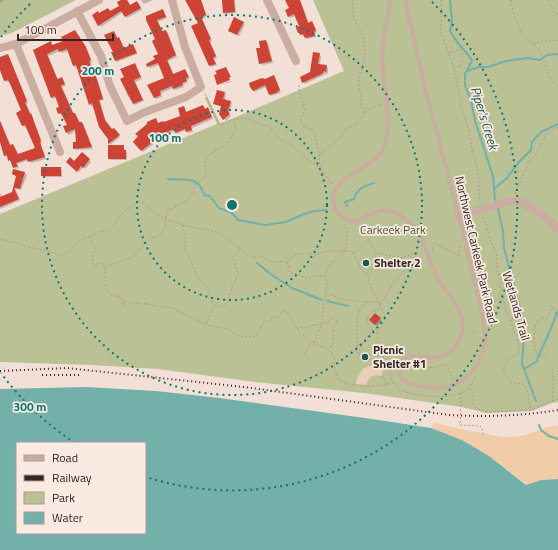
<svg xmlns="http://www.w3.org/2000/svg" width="558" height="550" font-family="'Titillium Web',sans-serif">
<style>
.green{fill:#b9c195}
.sand{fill:#f1cca8}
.plaza{fill:#ebceba}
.water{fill:#72b0a9;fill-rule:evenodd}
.shadow{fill:#0003}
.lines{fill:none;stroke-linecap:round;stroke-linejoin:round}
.stream{stroke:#72b0a9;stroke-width:2}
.building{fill:#cd4437}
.path{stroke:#b6968b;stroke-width:1;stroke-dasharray:2 2;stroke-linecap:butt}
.service{stroke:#caada1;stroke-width:4}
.minor{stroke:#caada1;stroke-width:8}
.rail{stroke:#342624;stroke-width:2;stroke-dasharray:1 3;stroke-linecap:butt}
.ring{fill:none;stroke:#0f766e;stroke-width:2;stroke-dasharray:2 4}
.poi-dot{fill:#185751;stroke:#faeae1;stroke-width:1.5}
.labels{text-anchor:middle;stroke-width:3.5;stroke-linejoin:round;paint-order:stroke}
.park-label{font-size:12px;fill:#4a5327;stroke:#faeae1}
.street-label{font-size:12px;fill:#342624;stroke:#faeae1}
.poi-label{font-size:12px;font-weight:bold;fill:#342624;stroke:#faeae1;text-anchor:start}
.water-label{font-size:13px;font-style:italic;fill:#185751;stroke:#faeae1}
.centre{fill:#0f766e;stroke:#faeae1;stroke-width:2}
.ring-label{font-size:12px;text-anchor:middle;font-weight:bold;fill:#0f766e;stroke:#faeae1;stroke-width:3.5;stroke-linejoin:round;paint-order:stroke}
</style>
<rect width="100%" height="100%" fill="#f2dfd5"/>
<path class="green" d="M 0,0 L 76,0 L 10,34 L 0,35 Z
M 313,0 L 558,0 L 558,402 L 552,403 L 532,411 L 486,413 L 462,407 L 364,393 L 255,382 L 158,369 L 91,365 L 0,362 L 0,214 L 217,124 L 205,98 L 207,96 L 220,123 L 224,122 L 344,71 Z"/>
<path class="sand" d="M 434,423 C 450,426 466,431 483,433 C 493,435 502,438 513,437 C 529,436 543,427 558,425 L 558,479 L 541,480 L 527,485 L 489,456 L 462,440 L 431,428 Z"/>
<path class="plaza" d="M 375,364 L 384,367 L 381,376 L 376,375 L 370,377 L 366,385 L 356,384 L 357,378 L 364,368 Z"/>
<path class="water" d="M 86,387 L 156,391 L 219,398 L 372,419 L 431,428 L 462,440 L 489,456 L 526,485 L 541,480 L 558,479 L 558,550 L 0,550 L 0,389 ZM 17,443 L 145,443 L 145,533 L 17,533 Z"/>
<path class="shadow" d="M 123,0 L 127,0 L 131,6 L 138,4 L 142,10 L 127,18 L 123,12 L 101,27 L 99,25 L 100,14 L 108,9 L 111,11 L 120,6 Z
M 141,0 L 153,0 L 144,4 Z
M 186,0 L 201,0 L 207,16 L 202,19 L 212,41 L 210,42 L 217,58 L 214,59 L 217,65 L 211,67 L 210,65 L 199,24 Z
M 223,0 L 235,0 L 236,13 L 226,14 L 224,13 Z
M 287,0 L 300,0 L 309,23 L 312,22 L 317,32 L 315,33 L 316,37 L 307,39 L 305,35 L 303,36 L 299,33 L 300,27 L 295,16 L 290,18 L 289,16 L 290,8 Z
M 163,10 L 167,18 L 158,22 L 163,32 L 166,31 L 168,33 L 177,57 L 168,61 L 174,75 L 185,71 L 190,79 L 187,80 L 188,82 L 183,85 L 184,87 L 175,90 L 173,88 L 161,93 L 162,97 L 156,99 L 154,97 L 166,79 L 159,65 L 150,68 L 147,64 L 156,60 L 159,54 L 156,40 L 147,19 Z
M 243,23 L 245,24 L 239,36 L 231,32 Z
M 114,32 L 124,48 L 133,45 L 137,54 L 117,62 L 116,61 Z
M 76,33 L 87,50 L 92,62 L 91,63 L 94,74 L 96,76 L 104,100 L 100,101 L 106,122 L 113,131 L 114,129 L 120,137 L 110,145 L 109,143 L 109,139 L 94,105 L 91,106 L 90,104 L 78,67 L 76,68 L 74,66 L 68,51 L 62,53 L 60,51 L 48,56 L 58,80 L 63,80 L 66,86 L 62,87 L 74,114 L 77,116 L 80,123 L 84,125 L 93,149 L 76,150 L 74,148 L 77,143 L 76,131 L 69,135 L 67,133 L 65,127 L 68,126 L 63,114 L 61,115 L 57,109 L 61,107 L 57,97 L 53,99 L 52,97 L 34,51 L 50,43 L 53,46 L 64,41 Z
M 266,41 L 268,43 L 273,63 L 262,65 L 260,63 L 261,49 Z
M 319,54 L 321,56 L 320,65 L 326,66 L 328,68 L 328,73 L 305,84 L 303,82 L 311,73 Z
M 9,57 L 28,103 L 26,104 L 32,116 L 42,142 L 41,143 L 41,147 L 46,159 L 31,163 L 29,160 L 17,164 L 19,168 L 15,169 L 8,157 L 5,156 L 0,141 L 0,120 L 11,146 L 18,155 L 36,148 L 27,126 L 25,127 L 23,126 L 22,111 L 10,81 L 7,82 L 5,80 L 0,68 L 0,58 Z
M 135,64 L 142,79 L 135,82 L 144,101 L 135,105 L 128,96 L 121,79 L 125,77 Z
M 275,78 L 281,92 L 278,94 L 271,96 L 266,87 L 255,92 L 253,90 L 265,80 Z
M 230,81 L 231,82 L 219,85 Z
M 224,93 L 226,94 L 225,100 L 232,103 L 229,114 L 231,116 L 226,121 L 220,114 L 222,107 L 214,104 Z
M 183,107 L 187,113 L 208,109 L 213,119 L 192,128 L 193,132 L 188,133 L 186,130 L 177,134 L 175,131 L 152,140 L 154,144 L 143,152 L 134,142 L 158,124 L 164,123 L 182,117 Z
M 123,146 L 127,153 L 127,160 L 111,160 L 109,159 Z
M 82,153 L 91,162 L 85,169 L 83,167 L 79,172 L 67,162 L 74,162 Z
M 60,168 L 62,170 L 62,177 L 44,177 L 42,175 Z
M 14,170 L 25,173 L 27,175 L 21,190 L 15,188 L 20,200 L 0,209 L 0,193 L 2,197 L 13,192 L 17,176 L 13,174 Z
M 366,260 L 370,263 L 368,267 L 363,264 Z
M 375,314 L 382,321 L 377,326 L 370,320 Z
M 368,354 L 370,359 L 365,360 L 363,356 Z"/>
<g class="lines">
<path class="stream" d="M 450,0 L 452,21 L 450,31 L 457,42 L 469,56 L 472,61 L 465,74 L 465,85 L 471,101 L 475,121 L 493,176 L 495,200
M 0,2 L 3,0
M 467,71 L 479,67 L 488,67 L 506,61 L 527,58 L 540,60 L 547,55 L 558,54
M 168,179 C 185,180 199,176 204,195 L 210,196 L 219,208 L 232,213 L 238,220 L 265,225 L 286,222 L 304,214 L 314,211 L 326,210
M 495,188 L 507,178 L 519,162 L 531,150 L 532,142 L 541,132 L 558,124
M 347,206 L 345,202 L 354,199 C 357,188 364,186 374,183
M 498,209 L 503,231 L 504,248 L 522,315 L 524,336 L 522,364 L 536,401
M 257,263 L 272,275 L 292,288 L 322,300
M 327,301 L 348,306
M 524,369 L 536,362 L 548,335 L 558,311
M 539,425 L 541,430 L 549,436 L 558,439"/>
</g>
<path class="building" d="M 121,0 L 127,0 L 130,5 L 137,1 L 141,8 L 125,17 L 121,11 L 98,26 L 92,15 L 98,11 L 99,13 L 108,8 L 110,11 L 119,6 L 117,2 Z
M 185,0 L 201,0 L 206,15 L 201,17 L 211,39 L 209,40 L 216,56 L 213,58 L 216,64 L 209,66 L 191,26 L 198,23 Z
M 222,0 L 234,0 L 235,12 L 223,13 Z
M 285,0 L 300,0 L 308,23 L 312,21 L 316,30 L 314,32 L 315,36 L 305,38 L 303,34 L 300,35 L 299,33 L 298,33 L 296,28 L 299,26 L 294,14 L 288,17 L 285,10 L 289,8 Z
M 163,9 L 166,17 L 157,20 L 162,31 L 166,30 L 176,55 L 167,60 L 173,74 L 185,69 L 189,77 L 186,78 L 187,81 L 182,83 L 183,85 L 173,89 L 172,86 L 160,91 L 161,95 L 154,98 L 147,85 L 164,78 L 158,63 L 147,67 L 146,64 L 155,59 L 153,56 L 158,54 L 152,41 L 155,39 L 146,20 L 146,16 Z
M 234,17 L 244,22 L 237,35 L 228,31 Z
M 75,30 L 86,47 L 91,60 L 89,61 L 94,74 L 95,73 L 103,99 L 99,100 L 105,120 L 112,129 L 114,128 L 120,135 L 108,144 L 108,139 L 99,127 L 92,103 L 89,105 L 76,65 L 73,66 L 67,49 L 59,52 L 58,49 L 47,54 L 57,78 L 58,79 L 62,77 L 65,84 L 61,86 L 73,113 L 75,113 L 79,122 L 82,122 L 92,147 L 73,149 L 73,142 L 76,142 L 75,129 L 66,133 L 63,126 L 67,125 L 61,113 L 58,114 L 56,108 L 59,107 L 55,96 L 51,98 L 33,50 L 51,41 L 52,45 L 63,41 L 61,37 Z
M 114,31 L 117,38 L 119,37 L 124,48 L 133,44 L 137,53 L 115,61 L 111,52 L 113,52 L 104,35 Z
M 266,40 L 272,61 L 259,64 L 256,48 L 260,48 L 259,41 Z
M 313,52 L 320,53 L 318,64 L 327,65 L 326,72 L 324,71 L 322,74 L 302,83 L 300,77 L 310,72 Z
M 8,54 L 27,101 L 25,102 L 30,114 L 31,113 L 41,141 L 40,141 L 41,145 L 39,145 L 41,145 L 45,157 L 28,162 L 27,159 L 16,163 L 18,166 L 13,168 L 10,160 L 8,161 L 7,155 L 4,156 L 0,142 L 0,121 L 10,145 L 13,144 L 18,154 L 35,148 L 25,125 L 22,126 L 16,113 L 21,110 L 11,86 L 8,80 L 4,81 L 0,70 L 0,57 Z
M 135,63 L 141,77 L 134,80 L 143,100 L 133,104 L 120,79 L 124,77 L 120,69 Z
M 226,67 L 231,77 L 229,78 L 230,80 L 217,85 L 214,75 L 217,74 L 215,71 Z
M 274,75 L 280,90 L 276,93 L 269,95 L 265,85 L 253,91 L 250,87 L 249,83 L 262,78 L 265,79 Z
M 217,90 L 225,92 L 223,99 L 231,101 L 228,111 L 230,114 L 223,120 L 219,114 L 221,106 L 213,104 Z
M 203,105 L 205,109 L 208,107 L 212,117 L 191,126 L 192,130 L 186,132 L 185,129 L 175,133 L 174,129 L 151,139 L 153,142 L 141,151 L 133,142 L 138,136 L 135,134 L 147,124 L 147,122 L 156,118 L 158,123 L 163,121 L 164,122 L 180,116 L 178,108 L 184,106 L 186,112 Z
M 108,145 L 124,145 L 124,150 L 126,150 L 126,159 L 108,159 Z
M 82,152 L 90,159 L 83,168 L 81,166 L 77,172 L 66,162 L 70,157 L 74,161 Z
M 41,167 L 61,167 L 61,176 L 41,176 Z
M 13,169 L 25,172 L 20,189 L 14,188 L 19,199 L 0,207 L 0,197 L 12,192 L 16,176 L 12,174 Z
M 375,313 L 381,318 L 375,325 L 369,320 Z"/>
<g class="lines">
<path class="path" d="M 441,0 L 442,15 L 440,30 L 442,35 L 454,68 L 460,97 L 462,101 L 460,103 L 468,128 L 473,154 L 478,171 L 480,202
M 511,0 L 513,12 L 523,37 L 533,43 L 542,55 L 550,79 L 558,85
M 549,0 L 555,14 L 558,14
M 533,43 L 558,40
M 449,53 L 460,49 L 463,54 L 461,66 L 454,68
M 299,85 L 299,90 L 305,110 L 300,119 L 303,126 L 314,131 L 319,154
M 205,94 L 219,124 L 224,124 L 233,120
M 364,113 L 376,105 L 382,105
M 332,184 L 320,168 L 319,155 L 341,137 L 347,128 L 356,124 L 364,114 L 361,105 L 361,94 L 358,85 L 365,53 L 363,36 L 354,19 L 352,0
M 515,194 L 528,164 L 538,151 L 544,137 L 553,129 L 558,127
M 483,217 L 486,223 L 490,240 L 497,253 L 496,261 L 502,294 L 505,306 L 520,347 L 519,353 C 511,358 500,364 505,375 C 507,378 509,380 512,382 C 517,384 523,382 526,388 C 529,394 529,403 531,410
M 361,224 L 376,253 L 374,263 L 369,276 L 368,282 L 384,313 L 385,319 L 382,326 L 377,333 L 379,351 L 383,357 L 391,362 C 387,375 393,386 405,392 C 422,396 456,401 469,388 C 472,385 474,380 475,376
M 183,225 L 185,239 L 184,247 L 198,278 L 206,285 L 214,305
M 89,237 L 95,248 L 92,262 L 94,265 L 99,263 L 105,267 L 106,289 L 111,295 L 120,297 L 129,303 L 140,303 L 171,308 L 190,316 L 206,325 L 228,329 L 239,336 L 244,337 L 256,336 L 265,321 L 270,322 L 273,317 L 278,317 L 284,311 L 289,314 C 296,328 300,336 315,343 C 319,346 325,347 329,350 C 336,355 333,363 335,370 C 336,374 339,380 343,382 C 354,388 383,386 393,383
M 1,239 L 29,247 L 55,253 L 61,256 C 71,250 77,242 88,236 L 89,237 L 99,231 C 112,233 116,220 124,212 C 129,208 135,204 141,201 C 159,218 171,222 195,228 C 201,229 208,229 214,231 C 224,235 243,251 251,258 L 260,256 L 273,262 L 287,261 L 297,254 L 312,254 L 316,255 C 322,253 330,250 336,251 C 342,251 344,252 350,251 L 353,253 C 360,249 363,244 370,241
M 432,251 L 435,243 L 459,256 L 460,245
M 353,253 L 363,271 L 368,275
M 377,253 L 401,258 L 419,252
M 287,262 L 290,273 L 299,274 L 306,279 L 315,276 L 325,276
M 105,267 L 120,261 L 131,258 L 150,239 L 159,236 L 166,227 L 165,219 L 167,211 L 184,203 L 193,194 L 195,185 L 206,176 L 205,160 L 210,154 L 229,142 L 236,129 L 234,120 L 241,118 L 251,119 L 254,122 L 270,127 L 281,140 L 293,146 L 302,155 L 319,167
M 498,274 L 502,274 L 506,279 L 516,277 L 521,272
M 501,289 L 504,287
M 327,293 L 341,299 L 368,302
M 123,302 L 126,304 L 124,307 L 121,305 Z
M 380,304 L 392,285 L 402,273 L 419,263 L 414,254
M 488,316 L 489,309 L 502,294
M 511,320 L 516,316 L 522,315
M 206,324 L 214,305 L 221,307 L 228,302 L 232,287 L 238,274 L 233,257 L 240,250
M 297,329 L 301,327 L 306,328 L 310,326 L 329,322 L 332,317 L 336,319 L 337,323 L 334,326 L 333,343 L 330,349
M 373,331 L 368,324 L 367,318 L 369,314 L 381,308
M 471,333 L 474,333 L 478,330
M 517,335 L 520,334 L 524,336
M 314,343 L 322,323 L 322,317 L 326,292 L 327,284 L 325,276 L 327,269 L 331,263 L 338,259 L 344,252 L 346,247 L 347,233 L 345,224
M 359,353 L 357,353 C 359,337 349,298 377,302
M 304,355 L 312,342
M 369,355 L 378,351
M 545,357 L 537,354 C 533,344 530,317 547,317 L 549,315 L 552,306 L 558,318
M 362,358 L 360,357 C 358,346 365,338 373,331 L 377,332
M 426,368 L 436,367 L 446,364 L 453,379
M 381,376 L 385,379 L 387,384
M 470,388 L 474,397 L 473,403 L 476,408 L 488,412 L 531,410 L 552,401 L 554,379 L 552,375 L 553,369
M 460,393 L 461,397 L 460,425 L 480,426 L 482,428 L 483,435
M 552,401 L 558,399"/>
<path class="service" d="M 390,0 C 389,18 382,36 382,55 C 382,84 395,122 383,149 C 374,169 331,175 333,201 C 334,208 337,214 343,218 C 358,228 370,210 385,210 C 389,210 395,213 399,215 C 428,231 424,257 440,282 C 447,293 457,302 461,315 C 467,336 453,357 432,358 C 424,359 415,354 407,357 C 401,360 398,368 399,374 C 403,386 434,389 445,387 C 451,387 458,384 463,380 C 475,372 483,356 485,342 C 486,320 475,286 470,263 C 458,210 443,156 429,103 C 423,80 418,57 413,34 C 410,23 407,12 406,0"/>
<path class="minor" d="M 267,0 L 296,61
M 77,11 L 101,56 L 110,86 L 127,121 L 145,112 L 186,97 L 201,87 L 185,47 L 172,0
M 16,44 L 60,152
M 0,48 L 16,44 L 99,0
M 458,216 L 510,201 L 523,203 L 538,212 L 554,225 L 558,230"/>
<path class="rail" d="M 0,371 L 67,368 L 244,387 L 449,415 C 486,417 521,416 558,410
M 42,375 L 80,375"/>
</g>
<g class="ring">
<circle cx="232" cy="205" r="95"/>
<circle cx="232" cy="205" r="190"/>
<path d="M75 443A285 285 0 0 1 1 373M1 37A285 285 0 0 1 32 2M432 2A285 285 0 0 1 146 477"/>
</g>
<g class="poi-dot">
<circle cx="366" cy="263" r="4"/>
<circle cx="365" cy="357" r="4"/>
</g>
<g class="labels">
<g class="park-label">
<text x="393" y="234">Carkeek Park</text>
</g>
<g class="street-label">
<text transform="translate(476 250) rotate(77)" y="4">Northwest Carkeek Park Road</text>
<text transform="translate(516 306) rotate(74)" y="4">Wetlands Trail</text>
</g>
<g class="poi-label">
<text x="374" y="267">Shelter 2</text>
<text x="373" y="354">Picnic<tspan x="373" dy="14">Shelter #1</tspan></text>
</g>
<g class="water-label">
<text transform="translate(485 118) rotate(73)" y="5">Piper's Creek</text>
</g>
</g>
<circle cx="232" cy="205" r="6" class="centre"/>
<g class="ring-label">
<text x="98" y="75">200 m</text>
<text x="165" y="142">100 m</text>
<text x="30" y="411">300 m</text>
</g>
<rect x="16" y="442" width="130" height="92" fill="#faeae1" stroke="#ab9c95"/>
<rect x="24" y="455" width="20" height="6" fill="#caada1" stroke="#ab9c95"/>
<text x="52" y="462" font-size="12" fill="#342624">Road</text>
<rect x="24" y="475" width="20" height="6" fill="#342624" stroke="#ab9c95"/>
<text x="52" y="482" font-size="12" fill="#342624">Railway</text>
<rect x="24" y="492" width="20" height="12" fill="#b9c195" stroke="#ab9c95"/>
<text x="52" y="502" font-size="12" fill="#342624">Park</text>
<rect x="24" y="512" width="20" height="12" fill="#72b0a9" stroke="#ab9c95"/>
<text x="52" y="522" font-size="12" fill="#342624">Water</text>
<path d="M18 34v6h95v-6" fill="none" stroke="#342624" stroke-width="2"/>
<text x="24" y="34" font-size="12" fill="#342624" stroke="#faeae1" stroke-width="3" paint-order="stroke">100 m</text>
</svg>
